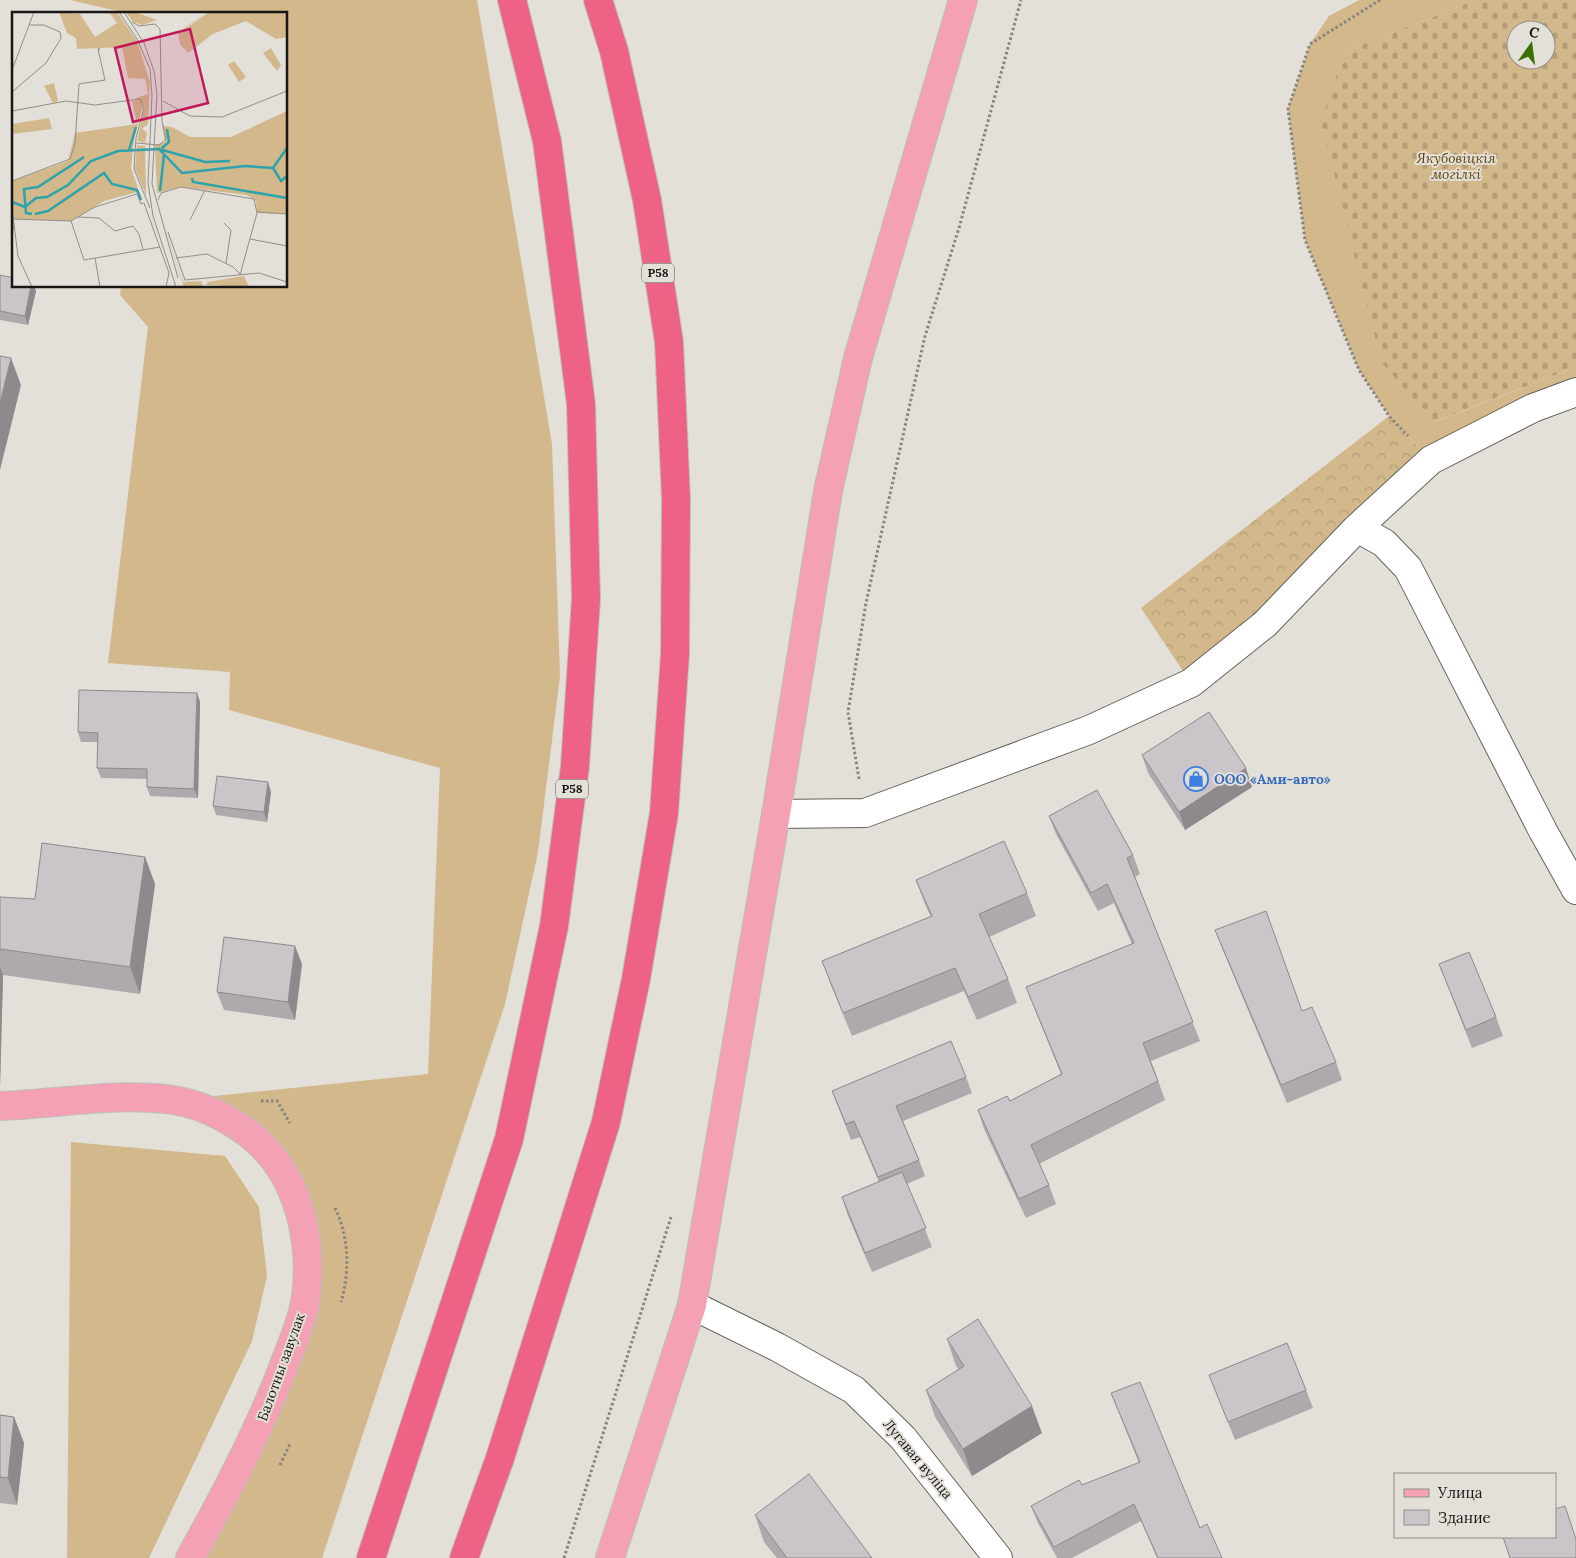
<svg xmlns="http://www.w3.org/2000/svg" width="1576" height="1558" font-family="Lora,serif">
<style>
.grass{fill:#d2b88a}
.forest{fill:url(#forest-crowns)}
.cemetery{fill:url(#cemetery-stones);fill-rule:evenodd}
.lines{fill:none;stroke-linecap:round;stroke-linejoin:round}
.minor-casing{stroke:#66635e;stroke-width:30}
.major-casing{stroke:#bebebd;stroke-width:30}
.highway-casing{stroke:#bebebd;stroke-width:30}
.path{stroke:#878580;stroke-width:3;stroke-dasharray:2.5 2.5;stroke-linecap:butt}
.minor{stroke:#fff;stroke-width:28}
.major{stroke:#f4a1b6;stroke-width:28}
.highway{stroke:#ed6285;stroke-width:28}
.wall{fill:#afa9ad}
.shaded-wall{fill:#8e898d}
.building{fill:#cbc4c9;stroke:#8e898d}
.labels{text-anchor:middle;stroke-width:4;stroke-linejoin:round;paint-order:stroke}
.shield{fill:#e3dfd9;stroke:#555350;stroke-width:1}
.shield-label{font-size:12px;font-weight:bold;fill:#181715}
.park-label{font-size:14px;font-style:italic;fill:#5f450b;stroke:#e3dfd9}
.shop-label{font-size:14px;font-weight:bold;fill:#366cbe;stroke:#e3dfd9;text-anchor:start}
.street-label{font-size:14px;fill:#181715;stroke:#e3dfd9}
.inset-river{fill:none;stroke:#2da3ac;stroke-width:2.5}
.inset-road{fill:none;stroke:#928f8b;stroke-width:1}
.view{fill:#c2185b;fill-opacity:0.15;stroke:#c2185b;stroke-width:2.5}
.inset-edge{fill:none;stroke:#181715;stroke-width:2.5}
</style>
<defs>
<pattern id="forest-crowns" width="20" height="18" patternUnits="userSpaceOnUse" patternTransform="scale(1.25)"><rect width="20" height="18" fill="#d2b88a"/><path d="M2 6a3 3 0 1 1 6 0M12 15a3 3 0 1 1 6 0" fill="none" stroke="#b49d76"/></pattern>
<pattern id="cemetery-stones" width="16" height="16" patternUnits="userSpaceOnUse" patternTransform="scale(1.25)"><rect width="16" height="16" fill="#d2b88a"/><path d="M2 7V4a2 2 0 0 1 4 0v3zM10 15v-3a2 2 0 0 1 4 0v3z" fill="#b49d76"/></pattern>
</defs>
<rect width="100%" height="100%" fill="#e3dfd9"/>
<path class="grass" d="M 70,0 L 477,0 L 552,444 L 560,676 L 538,852 L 505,1004 L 322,1558 L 185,1558 L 306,1298 L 283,1169 L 175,1100 L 428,1074 L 440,768 L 229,710 L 230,672 L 108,663 L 148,327 L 120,295 L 121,286 L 286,286 L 286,14 L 130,14 Z
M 1359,0 L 1476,0 L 1345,51 L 1435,422 L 1576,367 L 1576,392 L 1431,460 L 1389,416 L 1359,370 L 1305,240 L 1288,109 L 1310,44 L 1329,16 Z
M 71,1142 L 225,1156 L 259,1207 L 267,1276 L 252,1341 L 149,1558 L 67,1558 Z"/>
<path class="forest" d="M 1389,416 L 1431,460 L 1191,683 L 1141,608 Z"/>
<path class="cemetery" d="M 1476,0 L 1576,0 L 1576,367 L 1434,422 L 1381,362 L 1321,121 L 1345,51 ZM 1516,30 L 1546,30 L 1546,60 L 1516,60 Z"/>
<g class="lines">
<defs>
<path id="minor" d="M 1357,528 L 1384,543 L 1408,568 L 1543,831 L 1576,890
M 776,814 L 865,813 L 1089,730 L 1191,683 L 1265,624 L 1357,528 L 1431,460 L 1533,408 L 1576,392
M 692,1305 L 777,1347 L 854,1390 L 903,1438 L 998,1558"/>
<path id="major" d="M 0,1106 C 58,1104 116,1092 173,1100 C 208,1105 248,1128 270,1154 C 302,1192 312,1248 306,1297 C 303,1320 291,1346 283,1368 C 257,1435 225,1496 190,1558
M 610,1558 L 692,1305 L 776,814 L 828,491 L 858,358 L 963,0"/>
<path id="highway" d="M 371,1558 L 509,1139 L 554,926 L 575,766 L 586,599 L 581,404 L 547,141 L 512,0
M 464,1558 L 500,1458 L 606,1122 L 636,979 L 664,813 L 675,654 L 676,499 L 669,342 L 647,200 L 614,51 L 598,0"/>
</defs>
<use href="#minor" class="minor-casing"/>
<use href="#major" class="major-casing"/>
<use href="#highway" class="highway-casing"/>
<path class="path" d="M 1380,0 L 1310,44 L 1288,109 L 1305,240 L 1359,370 L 1389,416 L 1408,436
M 859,779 L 848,712 L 866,603 L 925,336 L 959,228 L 1021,0
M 261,1101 L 277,1101 L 290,1123
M 335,1208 C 349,1236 350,1272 341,1302
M 280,1465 L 290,1444
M 564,1558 L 671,1217"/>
<use href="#minor" class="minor"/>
<use href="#major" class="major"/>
<use href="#highway" class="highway"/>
</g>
<path class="wall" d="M 0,275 L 14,286 L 34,286 L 36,291 L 28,325 L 0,320 Z
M 197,693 L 200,702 L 198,798 L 150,796 L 147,787 L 147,779 L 101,778 L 97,768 L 98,742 L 81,742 L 78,732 Z
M 1142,755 L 1252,787 L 1185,830 L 1148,773 Z
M 271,792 L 267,822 L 216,815 L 213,806 Z
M 1049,816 L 1133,855 L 1140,874 L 1135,877 L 1200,1041 L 1151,1061 L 1165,1100 L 1039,1164 L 1049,1185 L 1056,1204 L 1026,1218 L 984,1129 L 978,1110 L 1010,1101 L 1061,1074 L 1033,1005 L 1026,987 L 1132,944 L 1114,903 L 1098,911 L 1056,834 Z
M 145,857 L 155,884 L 140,994 L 3,975 L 0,1087 L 0,897 L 35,899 Z
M 916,880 L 1027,893 L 1036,916 L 989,937 L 1008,979 L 1017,1003 L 977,1020 L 964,991 L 852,1036 L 831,985 L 822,961 L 931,917 L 925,904 Z
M 1215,930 L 1302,1011 L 1336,1062 L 1342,1080 L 1287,1103 L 1222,948 Z
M 302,964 L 295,1020 L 224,1010 L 217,992 Z
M 1439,964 L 1496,1017 L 1503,1036 L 1472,1048 Z
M 966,1077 L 972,1093 L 903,1121 L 919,1160 L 925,1176 L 907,1184 L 932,1247 L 872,1272 L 848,1216 L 842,1197 L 879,1182 L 860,1137 L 851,1140 L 832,1091 Z
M 947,1339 L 1042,1433 L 972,1476 L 935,1417 L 926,1390 L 959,1370 L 956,1366 Z
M 1209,1375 L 1306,1390 L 1313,1408 L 1235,1440 Z
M 1111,1393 L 1200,1528 L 1222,1558 L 1157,1558 L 1141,1521 L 1072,1558 L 1057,1558 L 1038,1523 L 1031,1506 L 1082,1485 L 1139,1463 Z
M 0,1415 L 14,1417 L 24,1443 L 17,1505 L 0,1503 Z
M 755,1515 L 872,1558 L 777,1558 L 764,1542 Z"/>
<path class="shaded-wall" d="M 31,286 L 34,286 L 36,291 L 28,325 L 25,316 Z
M 11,358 L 21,385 L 0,470 L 0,403 Z
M 197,693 L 200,702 L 198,798 L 194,789 Z
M 1246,768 L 1252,787 L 1185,830 L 1179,812 Z
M 268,782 L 271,792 L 267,822 L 264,812 Z
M 145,857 L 155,884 L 140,994 L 130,967 Z
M 295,946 L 302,964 L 295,1020 L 288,1002 Z
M 0,966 L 3,975 L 0,1087 Z
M 1032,1406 L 1042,1433 L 972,1476 L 963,1449 Z
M 14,1417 L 24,1443 L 17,1505 L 8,1478 Z"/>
<path class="building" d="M 0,275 L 14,278 L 14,286 L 31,286 L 25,316 L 0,311 Z
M 0,356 L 11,358 L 0,403 Z
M 79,690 L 197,693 L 194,789 L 147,787 L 147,769 L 97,768 L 98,733 L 78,732 Z
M 1209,712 L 1246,768 L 1179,812 L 1142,755 Z
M 217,776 L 268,782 L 264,812 L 213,806 Z
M 1097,790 L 1133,855 L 1127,858 L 1193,1022 L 1143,1043 L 1158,1081 L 1031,1145 L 1049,1185 L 1019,1199 L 978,1110 L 1007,1096 L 1010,1101 L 1062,1074 L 1026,987 L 1134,943 L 1107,884 L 1091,893 L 1049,816 Z
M 1004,841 L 1027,893 L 979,914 L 1008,979 L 968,997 L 955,968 L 843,1013 L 822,961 L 932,916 L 916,880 Z
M 42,843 L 145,857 L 130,967 L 0,949 L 0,897 L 35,899 Z
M 1266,911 L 1302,1011 L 1312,1007 L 1336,1062 L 1281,1085 L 1215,930 Z
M 224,937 L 295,946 L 288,1002 L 217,992 Z
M 1469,952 L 1496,1017 L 1466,1030 L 1439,964 Z
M 951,1041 L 966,1077 L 896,1106 L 919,1160 L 878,1177 L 854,1121 L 846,1124 L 832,1091 Z
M 902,1172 L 926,1228 L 865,1253 L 842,1197 Z
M 978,1319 L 1032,1406 L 963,1449 L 926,1390 L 964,1366 L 947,1339 Z
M 1287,1343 L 1306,1390 L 1228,1422 L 1209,1375 Z
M 1140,1382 L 1200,1528 L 1207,1524 L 1222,1558 L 1158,1558 L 1134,1504 L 1054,1547 L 1031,1506 L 1079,1480 L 1082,1485 L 1140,1462 L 1111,1393 Z
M 0,1415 L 14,1417 L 8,1478 L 0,1477 Z
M 809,1474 L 872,1558 L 787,1558 L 755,1515 Z
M 1565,1506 L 1576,1539 L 1576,1558 L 1510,1558 L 1503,1537 L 1555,1537 L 1555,1509 Z"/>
<defs>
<symbol id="shop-ring" viewBox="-11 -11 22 22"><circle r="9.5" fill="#e3dfd9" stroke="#3f7fe0" stroke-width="1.5"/><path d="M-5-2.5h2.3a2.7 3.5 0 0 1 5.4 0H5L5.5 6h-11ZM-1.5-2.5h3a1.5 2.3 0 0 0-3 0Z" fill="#3f7fe0"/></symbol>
</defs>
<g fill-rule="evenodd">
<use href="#shop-ring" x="1182" y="765" width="28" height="28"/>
</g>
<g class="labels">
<g class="shield">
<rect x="642" y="263.5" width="32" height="19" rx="4"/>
<rect x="556" y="779.5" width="32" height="19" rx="4"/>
</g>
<g class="shield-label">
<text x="658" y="277">Р58</text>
<text x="572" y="793">Р58</text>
</g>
<g class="park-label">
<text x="1456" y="163">Якубовіцкія<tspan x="1456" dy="16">могілкі</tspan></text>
</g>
<g class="shop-label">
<text x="1214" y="784">ООО «Ами-авто»</text>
</g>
<g class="street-label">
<text transform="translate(281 1367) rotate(-70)" y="5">Балотны завулак</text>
<text transform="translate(918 1459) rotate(50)" y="5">Лугавая вуліца</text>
</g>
</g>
<g transform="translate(12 12)">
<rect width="275" height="275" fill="#e3dfd9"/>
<path d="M 47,0 L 68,2 L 83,25 L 105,11 L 97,0 L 105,0 L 125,29 L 138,70 L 136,112 L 130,117 L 135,120 L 133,131 L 125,129 L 133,94 L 124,86 L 136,82 L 133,67 L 116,66 L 110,35 L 65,37 L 64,26 L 55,21 ZM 114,0 L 123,0 L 145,8 L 130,13 L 121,10 ZM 195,0 L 167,22 L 176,39 L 201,21 L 233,7 L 274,21 L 275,18 L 275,25 L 264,27 L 234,9 L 201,22 L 176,41 L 168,32 L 166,21 ZM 222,49 L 234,65 L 227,70 L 216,53 ZM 127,88 L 131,93 L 122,127 L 119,156 L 130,188 L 125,180 L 92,189 L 59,209 L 2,207 L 3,218 L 0,218 L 0,169 L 56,149 L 63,121 L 125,112 L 120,89 ZM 275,99 L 275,202 L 245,201 L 244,189 L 235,183 L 169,175 L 145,181 L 143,133 L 153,130 L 150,114 L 160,115 L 178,125 L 219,125 ZM 125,133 L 133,134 L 134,183 L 123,157 ZM 150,207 L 171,270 L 189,269 L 191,275 L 172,275 ZM 232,264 L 237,275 L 194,273 L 196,270 Z" fill="#d2b88a"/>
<path d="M 232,0 L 275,0 L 275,18 L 271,23 L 262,25 L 234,9 Z" fill="#d2b88a"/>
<path d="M 197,0 L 232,0 L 236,7 L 201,21 L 176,39 L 167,22 Z" fill="#d2b88a"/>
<path d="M 259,36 L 269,53 L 265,59 L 251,41 ZM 42,71 L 46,89 L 41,91 L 32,74 ZM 37,106 L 40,117 L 0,122 L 0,112 Z" fill="#d2b88a"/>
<path class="inset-river" d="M 150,136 L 157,130 L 155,117M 147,137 L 193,150 L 218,149M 117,138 L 124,115M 261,156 L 269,169 L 275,164M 180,166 L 181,170 L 275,186M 148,179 L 152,143M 0,190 L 13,195 L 24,186 L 35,185 L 56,173 L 79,149 L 106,139 L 147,137 L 170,161 L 233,154 L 261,156 L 275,136M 20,202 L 14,201 L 12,177 L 26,175 L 72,145M 23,202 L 36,199 L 92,161 L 100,172 L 125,178 L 129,188"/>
<path class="inset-road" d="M 107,0 L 125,27 L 138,57 L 140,84 L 136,171 L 141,204 L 164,275M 112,0 L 132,31 L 142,59 L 145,82 L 140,172 L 166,266M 120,10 L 127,14 L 143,12 L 148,17 L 150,109 L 154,127 L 147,133 L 124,131M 0,58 L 22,0M 0,80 L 34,51 L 49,26 L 48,20 L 32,13 L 17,13M 151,89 L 178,104 L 210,105 L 275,79M 0,99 L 54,89 L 83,93 L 128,87 L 132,96 L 124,126 L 122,157 L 138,196M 0,169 L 58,147 L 63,132 L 67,72 L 93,68 L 86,37 L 87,36 L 87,39M 146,188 L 149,181 L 169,175 L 242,187 L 245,201 L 228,263M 0,197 L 6,244 L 20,275M 245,200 L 275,202M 66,205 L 87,206 L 103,219 L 121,214 L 127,222 L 131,238M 1,207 L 59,209 L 83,195 L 125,182 L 129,192 L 132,191 L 157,261 L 154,275M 178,208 L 193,178M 59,209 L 72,248 L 148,235M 212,211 L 219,218 L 214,251M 156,220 L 173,268 L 247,261 L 275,270M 238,227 L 275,234M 83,246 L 88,275M 164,246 L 195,242 L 221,255 L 228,262"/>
<path class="view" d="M 178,17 L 196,91 L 121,110 L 103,36 Z"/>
<rect width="275" height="275" class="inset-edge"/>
</g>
<rect x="1394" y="1473" width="162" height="65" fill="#e3dfd9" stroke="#928f8b"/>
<rect x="1404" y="1489" width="25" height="8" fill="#f4a1b6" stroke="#928f8b"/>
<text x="1438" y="1498" font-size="15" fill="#181715">Улица</text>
<rect x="1404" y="1510" width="25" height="15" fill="#cbc4c9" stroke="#928f8b"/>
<text x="1438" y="1523" font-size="15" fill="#181715">Здание</text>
<g transform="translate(1531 45) rotate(14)"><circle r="24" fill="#e3dfd9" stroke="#928f8b"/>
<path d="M0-4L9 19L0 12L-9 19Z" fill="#387100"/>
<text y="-8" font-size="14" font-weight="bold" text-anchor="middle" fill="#181715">С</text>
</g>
</svg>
